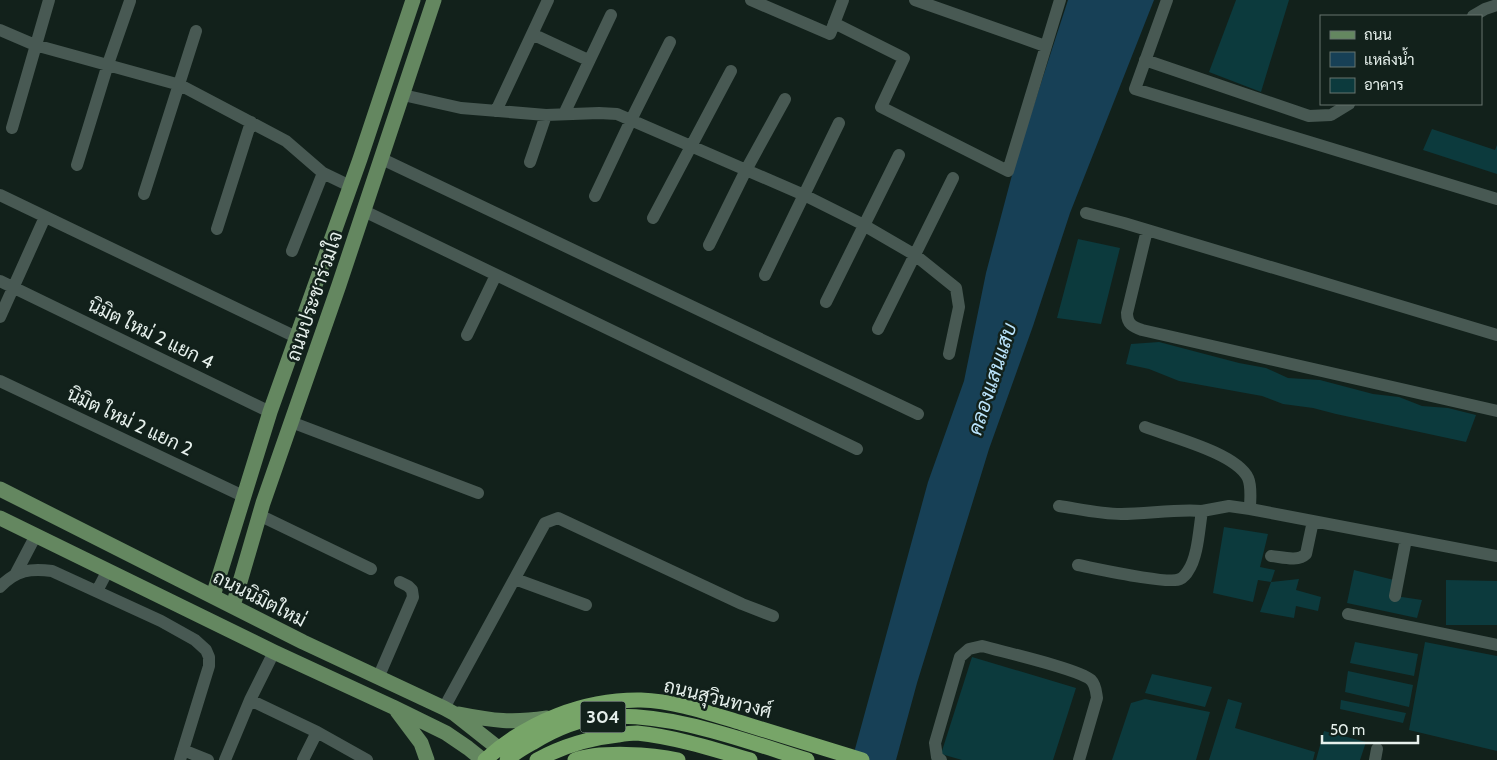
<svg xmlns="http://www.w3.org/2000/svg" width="1497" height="760" font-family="Cabin,Sarabun,sans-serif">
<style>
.water{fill:#174056}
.building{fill:#0c3a3d}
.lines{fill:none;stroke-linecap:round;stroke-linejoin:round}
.minor{stroke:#485953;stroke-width:12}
.major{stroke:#648760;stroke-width:15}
.highway{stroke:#77a568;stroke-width:15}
.labels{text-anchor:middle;stroke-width:5;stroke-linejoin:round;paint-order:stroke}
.shield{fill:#12211b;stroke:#a6b2ad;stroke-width:1}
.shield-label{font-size:18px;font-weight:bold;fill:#e6f0ec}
.street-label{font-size:19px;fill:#e6f0ec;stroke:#12211b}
.water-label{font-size:20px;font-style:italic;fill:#bae3fb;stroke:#12211b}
</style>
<rect width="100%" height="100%" fill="#12211b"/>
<path class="water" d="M 1068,0 L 1154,0 L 1070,213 L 1033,326 L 989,449 L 917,683 L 896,760 L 852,760 L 928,482 L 964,381 L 986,273 L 1016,160 Z"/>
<path class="building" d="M 1236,0 L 1289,0 L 1261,92 L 1209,72 Z
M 1432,129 L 1495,150 L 1497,145 L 1497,174 L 1423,150 Z
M 1078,239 L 1120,248 L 1101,324 L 1057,318 Z
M 1159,342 L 1239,363 L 1266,368 L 1288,378 L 1320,380 L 1373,394 L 1399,397 L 1422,406 L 1448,408 L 1476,415 L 1466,442 L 1336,414 L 1313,408 L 1283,404 L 1262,396 L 1179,381 L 1149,369 L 1126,364 L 1131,344 Z
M 1224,527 L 1268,534 L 1260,567 L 1275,570 L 1271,582 L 1258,580 L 1253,602 L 1213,593 Z
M 1354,570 L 1398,581 L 1395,596 L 1422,600 L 1417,618 L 1347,603 Z
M 1299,579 L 1296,590 L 1321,597 L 1318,611 L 1296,606 L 1294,618 L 1260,612 L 1271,582 Z
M 1446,580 L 1497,581 L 1497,625 L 1446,625 Z
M 1355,642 L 1418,654 L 1414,676 L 1350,663 Z
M 1425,642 L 1497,656 L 1497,751 L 1409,730 Z
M 972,657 L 1076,688 L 1053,760 L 962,760 L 941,754 Z
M 1348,671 L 1413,685 L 1409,707 L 1345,692 Z
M 1152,674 L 1212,687 L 1205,707 L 1145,693 Z
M 1145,699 L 1210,712 L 1196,760 L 1112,760 L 1131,703 Z
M 1228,699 L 1242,703 L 1235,728 L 1315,752 L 1313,760 L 1209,760 Z
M 1341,700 L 1406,713 L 1403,723 L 1340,709 Z
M 1324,731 L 1366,742 L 1360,760 L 1316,760 Z"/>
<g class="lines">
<path class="minor" d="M 751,0 L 830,34 L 843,0
M 915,0 L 1045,46
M 1167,0 L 1135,89 L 1497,199
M 1473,16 L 1485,9 L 1497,5
M 834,23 L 904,58 L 881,107 L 1008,171 L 1060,0
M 0,30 L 35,45 L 180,85 L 286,141 L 323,173 L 350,186
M 532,34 L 588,60
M 1145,60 L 1309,116 L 1331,115 L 1349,104
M 403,95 L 461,108 L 546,115 L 599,113 L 617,114 L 804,195 L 860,223 L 915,255 L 956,288 L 959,307 L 949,354
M 496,111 L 548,0
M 564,114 L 611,15
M 12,128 L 49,0
M 382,159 L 918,414
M 530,162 L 546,115
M 77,165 L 108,64 L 130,1
M 144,194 L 196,31
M 0,195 L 296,337
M 595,196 L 631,120 L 670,42
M 364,211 L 857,449
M 1086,213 L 1124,223 L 1497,335
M 653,218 L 731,71
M 217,229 L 251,122
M 1147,230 L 1127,313 C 1127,324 1133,327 1142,330 L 1497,411
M 709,245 L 746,170 L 785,99
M 292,251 L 323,173
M 765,275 L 839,123
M 0,281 L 270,412
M 826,302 L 899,155
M 0,317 L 45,217
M 878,329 L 953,178
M 467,335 L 496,275
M 0,381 L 243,496
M 291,422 L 478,493
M 1145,427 C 1171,437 1236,453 1248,478 C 1252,487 1250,499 1250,509
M 1059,506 C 1079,509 1101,514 1121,514 C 1148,514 1174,509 1202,511
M 259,515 L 371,569
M 1271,556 C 1282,557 1298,562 1306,554 L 1313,521
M 1078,565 C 1094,568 1170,585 1180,579 C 1183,578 1187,573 1188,571 C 1198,557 1199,529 1202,511 L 1229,506 L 1250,509 L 1497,556
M 15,575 L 36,535
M 515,579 L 586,605
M 0,587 C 16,570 31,568 52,571 L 161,621 L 195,640 L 206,650 L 209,657 L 209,666 L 180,760
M 97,591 L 108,570
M 1395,596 L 1406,539
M 1348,614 L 1497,645
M 378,678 L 413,597 L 412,590 L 408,586 L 400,582
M 250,700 L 317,732 L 367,760
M 444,708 L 545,523 L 558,518 L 742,604 L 773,616
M 183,750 L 208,760
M 225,760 L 250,700 L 274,652
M 303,760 L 317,732
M 941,760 L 937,757 L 935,743 L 960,657 L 969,649 L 982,646 C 1003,652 1079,669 1091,680 C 1096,685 1096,692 1097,698 L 1079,760
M 1375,760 L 1377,749"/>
<path class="major" d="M 0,489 L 303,642 L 444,708 L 455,714 L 498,748
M 0,518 L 274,652 L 393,707 L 446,733 L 468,748 L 483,760
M 213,596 L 270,412 L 360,159 L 413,0
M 233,606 L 263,503 L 339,285 L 434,0
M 397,711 L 421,743 L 427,760
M 459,714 C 494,721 512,723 547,718"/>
<path class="highway" d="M 485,760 C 527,722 584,699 641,700 C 675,701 709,713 742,723 C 782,735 822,748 862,760
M 507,760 C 514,753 523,748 532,743 C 553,730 578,719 603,717 C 668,711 745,741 807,760
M 537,760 C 563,746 589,738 618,735 C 624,734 631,733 637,733 C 675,737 713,749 750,760
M 575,760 C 600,751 652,754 678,760"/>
</g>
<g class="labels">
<rect class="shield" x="580.5" y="701.5" width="45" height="31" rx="4"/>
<g class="shield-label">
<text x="603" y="723">304</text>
</g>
<g class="street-label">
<text transform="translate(314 296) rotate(-71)" y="7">ถนนประชาร่วมใจ</text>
<text transform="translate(151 333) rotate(26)" y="7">นิมิต ใหม่ 2 แยก 4</text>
<text transform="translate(130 421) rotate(25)" y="7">นิมิต ใหม่ 2 แยก 2</text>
<text transform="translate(260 598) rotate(27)" y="7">ถนนนิมิตใหม่</text>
<text transform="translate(718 698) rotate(14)" y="7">ถนนสุวินทวงศ์</text>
</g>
<g class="water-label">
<text transform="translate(992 379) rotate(-72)" y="7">คลองแสนแสบ</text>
</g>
</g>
<rect x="1320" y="15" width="162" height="90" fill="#12211b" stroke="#67746f"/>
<rect x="1330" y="31" width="25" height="8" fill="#648760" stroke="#67746f"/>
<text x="1364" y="40" font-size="15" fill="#e6f0ec">ถนน</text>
<rect x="1330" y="52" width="25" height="15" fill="#174056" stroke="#67746f"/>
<text x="1364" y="65" font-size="15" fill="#e6f0ec">แหล่งน้ำ</text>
<rect x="1330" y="78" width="25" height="15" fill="#0c3a3d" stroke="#67746f"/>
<text x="1364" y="90" font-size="15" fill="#e6f0ec">อาคาร</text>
<path d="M1322 735v8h96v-8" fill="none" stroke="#e6f0ec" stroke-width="2.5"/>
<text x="1330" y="735" font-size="15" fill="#e6f0ec" stroke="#12211b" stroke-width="4" paint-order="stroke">50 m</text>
</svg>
